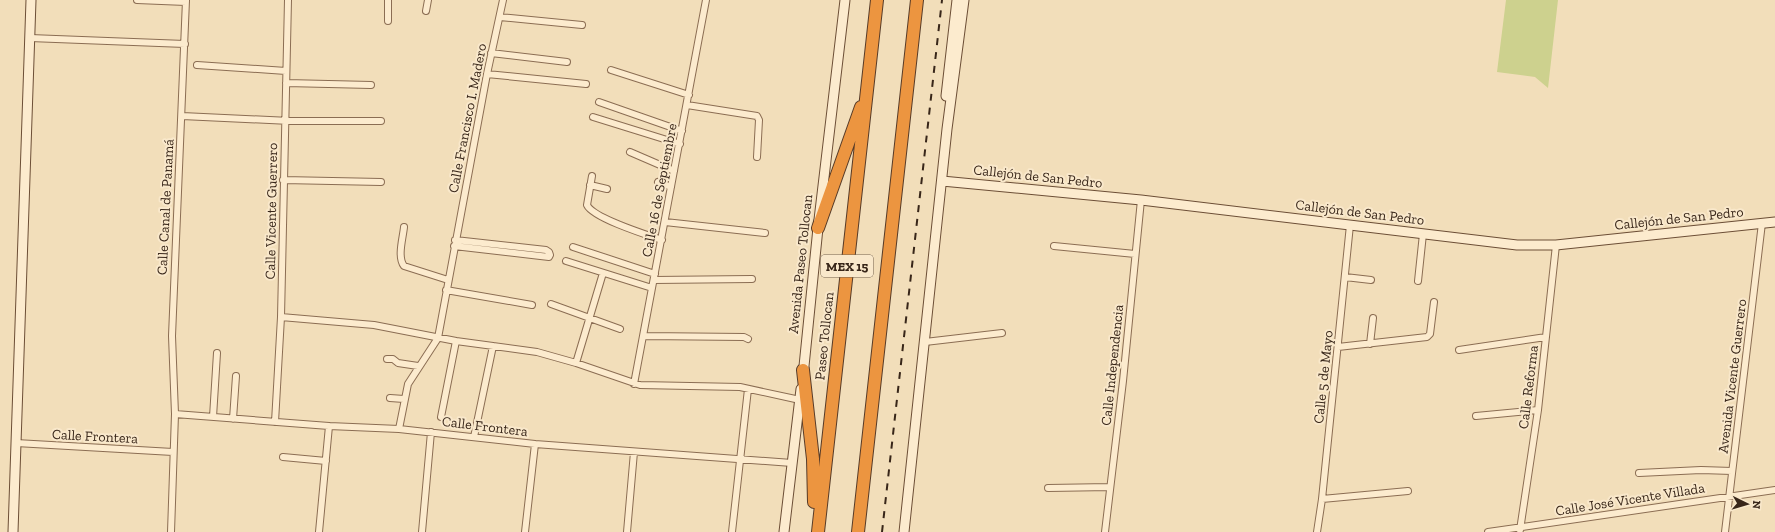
<svg xmlns="http://www.w3.org/2000/svg" width="1775" height="532" font-family="'Zilla Slab',serif">
<style>
.garden{fill:#cdd18e}
.lines{fill:none;stroke-linecap:round;stroke-linejoin:round}
.street-casing{stroke:#8b6d53;stroke-width:8}
.secondary-casing{stroke:#6c4e36;stroke-width:11}
.highway-casing{stroke:#573b28;stroke-width:14}
.street{stroke:#fcebce;stroke-width:6}
.secondary{stroke:#fcebce;stroke-width:9}
.highway{stroke:#ec9540;stroke-width:12}
.rail{stroke:#382619;stroke-width:2;stroke-dasharray:7 7;stroke-linecap:butt}
.labels{text-anchor:middle;stroke-width:4;stroke-linejoin:round;paint-order:stroke}
.shield{fill:#f9e8cb;stroke:#72604e;stroke-width:1}
.shield-label{font-size:13px;font-weight:bold;fill:#382619}
.street-label{font-size:14px;fill:#382619;stroke:#f9e8cb}
</style>
<rect width="100%" height="100%" fill="#f2deba"/>
<path class="garden" d="M 1506,0 L 1558,0 L 1548,88 L 1535,77 L 1497,72 Z"/>
<g class="lines">
<defs>
<path id="street" d="M 137,0 L 186,2
M 426,11 L 428,0
M 500,17 L 582,25
M 388,21 L 388,0
M 30,38 L 185,44
M 491,53 L 567,62
M 197,65 L 286,71
M 611,70 L 689,95
M 487,74 L 586,84
M 286,83 L 371,85
M 599,102 L 682,131
M 687,105 L 757,116 L 759,120 L 757,157
M 182,116 L 290,121 L 381,121
M 593,117 L 680,144
M 630,152 L 674,171
M 592,176 L 587,205 C 593,218 647,235 662,240
M 283,180 L 381,182
M 658,182 L 671,187
M 590,185 L 607,189
M 665,222 L 765,233
M 404,227 C 403,238 397,257 404,266 L 448,280
M 454,246 L 549,257 L 550,255 L 549,252 L 546,250 L 455,240
M 1054,246 L 1135,254
M 573,247 L 655,274
M 566,261 L 652,288
M 1345,277 L 1371,280
M 654,280 L 752,279
M 1418,281 L 1423,234
M 446,290 L 532,305
M 551,304 L 620,329
M 281,317 L 374,325 L 456,341 L 537,352 L 576,363 L 640,385 L 740,387 L 800,400
M 644,336 L 744,337 L 748,339
M 925,342 L 1002,333
M 1370,344 L 1373,318
M 1338,347 L 1427,337 L 1430,334 L 1434,302
M 1459,350 L 1546,337
M 387,359 L 393,359 L 398,363 L 418,366
M 576,363 L 603,273
M 634,384 L 706,0
M 390,398 L 404,399
M 175,414 L 329,426 L 399,429 L 535,444 L 792,463
M 1476,416 L 1538,410
M 213,417 L 217,353
M 441,417 L 456,341
M 233,419 L 236,376
M 275,422 L 281,317 L 288,0
M 399,429 L 408,384 L 438,338 L 487,74 L 503,0
M 474,437 L 493,346
M 16,443 L 173,452
M 283,457 L 326,461
M 1639,473 L 1701,470 L 1732,471
M 1048,488 L 1110,487
M 1322,499 L 1408,491
M 1520,530 L 1538,410 L 1556,245
M 171,532 L 175,414 L 172,336 L 186,0
M 319,532 L 329,426
M 422,532 L 431,432
M 525,532 L 535,444
M 627,532 L 634,452
M 732,532 L 748,389
M 1105,532 L 1123,381 L 1141,200
M 1317,532 L 1322,499 L 1350,225
M 1488,532 L 1775,490
M 1725,532 L 1762,223"/>
<path id="secondary" d="M 946,96 L 957,0
M 942,181 L 1141,200 L 1517,245 L 1556,245 L 1775,222
M 803,376 L 818,228 L 845,0
M 13,532 L 31,0
M 784,532 L 801,389
M 904,532 L 947,129 L 964,0"/>
<path id="highway" d="M 818,228 L 861,107
M 803,370 L 813,459 L 814,502
M 818,532 L 877,0
M 858,532 L 917,0"/>
</defs>
<use href="#street" class="street-casing"/>
<use href="#secondary" class="secondary-casing"/>
<use href="#highway" class="highway-casing"/>
<use href="#street" class="street"/>
<use href="#secondary" class="secondary"/>
<use href="#highway" class="highway"/>
<path class="rail" d="M 882,532 L 942,0"/>
</g>
<g class="labels">
<rect class="shield" x="821" y="255" width="52" height="22" rx="3"/>
<g class="shield-label">
<text x="847" y="271">MEX 15</text>
</g>
<g class="street-label">
<text transform="translate(467 118) rotate(-79)" y="5">Calle Francisco I. Madero</text>
<text transform="translate(1038 176) rotate(6)" y="5">Callejón de San Pedro</text>
<text transform="translate(659 190) rotate(-79)" y="5">Calle 16 de Septiembre</text>
<text transform="translate(165 207) rotate(-87)" y="5">Calle Canal de Panamá</text>
<text transform="translate(271 211) rotate(-89)" y="5">Calle Vicente Guerrero</text>
<text transform="translate(1360 212) rotate(7)" y="5">Callejón de San Pedro</text>
<text transform="translate(1679 218) rotate(-6)" y="5">Callejón de San Pedro</text>
<text transform="translate(800 264) rotate(-84)" y="5">Avenida Paseo Tollocan</text>
<text transform="translate(824 336) rotate(-84)" y="5">Paseo Tollocan</text>
<text transform="translate(1112 365) rotate(-84)" y="5">Calle Independencia</text>
<text transform="translate(1732 376) rotate(-83)" y="5">Avenida Vicente Guerrero</text>
<text transform="translate(1323 377) rotate(-84)" y="5">Calle 5 de Mayo</text>
<text transform="translate(1528 387) rotate(-83)" y="5">Calle Reforma</text>
<text transform="translate(485 426) rotate(7)" y="5">Calle Frontera</text>
<text transform="translate(95 436) rotate(3)" y="5">Calle Frontera</text>
<text transform="translate(1630 499) rotate(-9)" y="5">Calle José Vicente Villada</text>
</g>
</g>
<g transform="translate(1747 504) rotate(95)" stroke="#f9e8cb" stroke-width="3" paint-order="stroke">
<path d="M0-3L7 15L0 10L-7 15Z" fill="#382619"/>
<text y="-6" font-size="11" font-weight="bold" text-anchor="middle" fill="#382619">N</text>
</g>
</svg>
